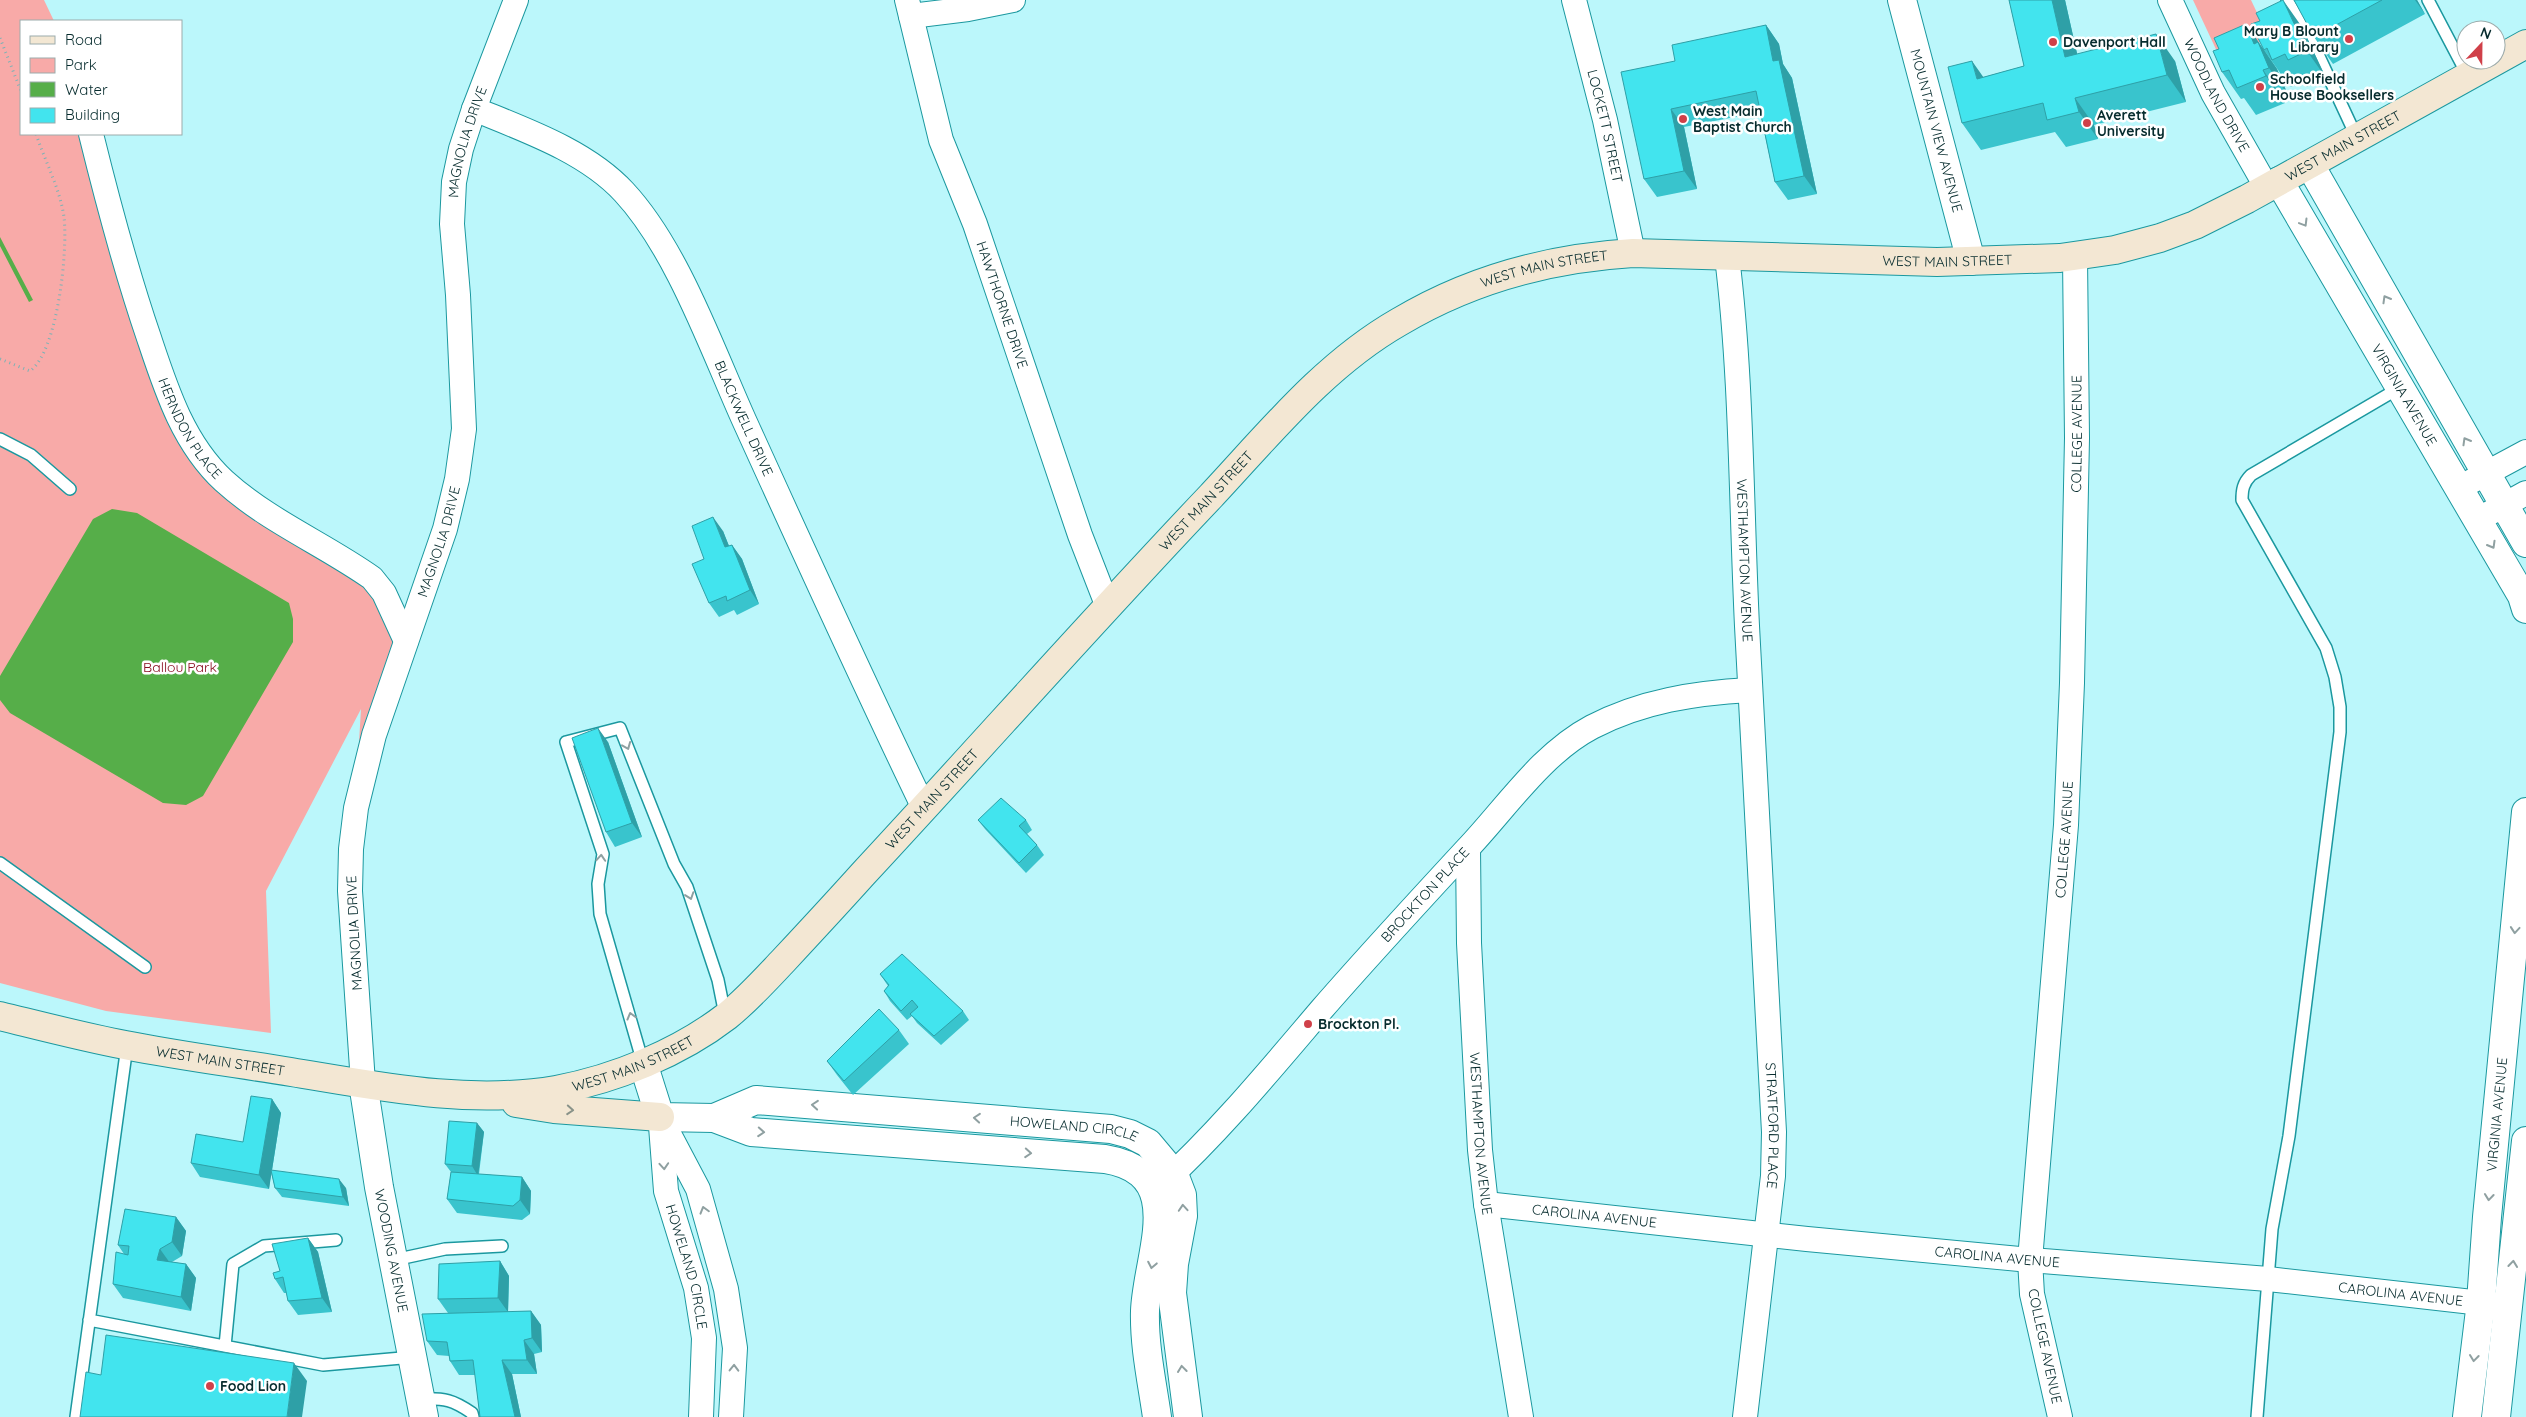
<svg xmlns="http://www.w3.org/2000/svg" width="2526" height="1417" font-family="Quicksand,sans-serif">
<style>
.green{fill:#f8aaa8}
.water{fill:#56ae49}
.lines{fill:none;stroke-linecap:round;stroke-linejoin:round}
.service-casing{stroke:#1b989f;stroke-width:14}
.minor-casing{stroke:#1b989f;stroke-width:26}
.tertiary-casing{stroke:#1b989f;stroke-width:30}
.secondary-casing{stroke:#1b989f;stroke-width:30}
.path{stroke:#7db2b5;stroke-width:3;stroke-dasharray:1 4;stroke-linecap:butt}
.service{stroke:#fff;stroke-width:11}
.minor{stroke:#fff;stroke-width:24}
.tertiary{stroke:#fff;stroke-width:28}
.secondary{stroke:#f3e7d3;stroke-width:28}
.wall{fill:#39c4cd}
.shaded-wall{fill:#2ea0a7}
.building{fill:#42e4ee;stroke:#2ea0a7}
.oneway{stroke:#8fa0a1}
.oneway2{stroke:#899389}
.poi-dot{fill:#d04049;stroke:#fff;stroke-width:2}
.labels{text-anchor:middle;stroke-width:5;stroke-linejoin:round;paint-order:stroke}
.poi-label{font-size:14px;font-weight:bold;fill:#072c2e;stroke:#fff;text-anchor:start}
.street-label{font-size:14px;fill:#072c2e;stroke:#fff}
.park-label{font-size:14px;fill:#890e21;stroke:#fff}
</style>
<rect width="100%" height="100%" fill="#bbf7fb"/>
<path class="green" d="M 0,0 L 44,0 L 54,21 L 21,21 L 21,134 L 92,134 L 174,408 L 222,479 L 349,564 L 406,641 L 374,735 L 350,891 L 361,709 L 266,891 L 271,1033 L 106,1011 L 0,983 Z
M 2193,0 L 2251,0 L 2269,38 L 2221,60 Z"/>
<path class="water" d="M 0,237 L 33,300 L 29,302 L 0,246 Z
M 112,509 L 137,513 L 289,603 L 293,619 L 293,642 L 203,796 L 186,805 L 163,803 L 10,713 L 0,700 L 0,676 L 93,519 Z"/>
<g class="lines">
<defs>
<path id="service" d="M 2287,0 L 2310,37 L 2357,138
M 2428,0 L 2468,76
M 0,439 L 31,455 L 70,489
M 0,863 L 145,967
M 643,1063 L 600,914 L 598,884 L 603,854 L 566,742 L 620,728 L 674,864 L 687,887 L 718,980 L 725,1015
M 394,1260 L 445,1249 L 502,1246
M 89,1320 L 323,1365 L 413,1357
M 225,1346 L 233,1264 L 264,1246 L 336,1240
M 421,1399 C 445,1398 453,1400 472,1413 L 473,1417
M 76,1417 L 127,1046
M 2257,1417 L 2272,1229 L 2289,1136 L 2340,732 L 2340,707 L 2335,677 L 2326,648 L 2242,500 C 2242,490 2243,483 2251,475 L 2401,387"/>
<g id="minor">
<path id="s1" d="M 907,0 L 941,140 L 975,224 L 1080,535 L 1108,607"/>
<path id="s2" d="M 1574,0 L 1605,120 L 1633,253"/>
<path id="s3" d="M 2170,0 L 2213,93 L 2267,188"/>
<path d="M 911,16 L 968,9 L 1013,0"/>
<path id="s4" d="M 474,109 C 525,130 586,151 624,192 C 677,249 712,349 744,420 C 803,550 862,680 924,808"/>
<path id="s5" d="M 91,134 C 108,203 126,271 149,338 C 166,389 183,443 224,481 C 268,521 324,544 372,578 L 384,593 L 406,641"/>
<path id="s6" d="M 1727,257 C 1742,379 1741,503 1747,626 C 1755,795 1766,963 1774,1132 L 1773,1176 L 1745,1417"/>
<path d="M 2459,488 L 2526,452"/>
<path d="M 2477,520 L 2526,493"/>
<path id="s7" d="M 1468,849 L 1469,943 L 1480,1150 L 1486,1204 L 1521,1417"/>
<path id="s8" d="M 363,1083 L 350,891 L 351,849 L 356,808 L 374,735 L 445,529 L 457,479 L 464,429 L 458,295 L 452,224 L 454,182 L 461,149 L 474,109 L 516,0"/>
<path d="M 660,1117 L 698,1189 L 726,1289 L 735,1348 L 731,1417"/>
<path id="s9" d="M 661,1126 L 666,1191 L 696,1288 L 704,1338 L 701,1417"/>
<path id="s10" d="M 1160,1186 C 1219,1132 1270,1070 1322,1009 C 1369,955 1418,902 1467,849 C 1506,808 1541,754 1592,727 C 1642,701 1695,693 1750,690"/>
<path id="s11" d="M 1486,1204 L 1807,1239 L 2030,1260 L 2268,1279 L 2499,1305"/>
<path id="s12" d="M 2060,1417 L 2032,1294 L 2030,1260 L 2066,825 L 2072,683 L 2077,438 L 2075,257"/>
</g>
<g id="tertiary">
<path id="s13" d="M 1902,0 L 1971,261"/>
<path d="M 2310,165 L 2526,543"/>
<path id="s14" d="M 2279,181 L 2522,596 L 2526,609"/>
<path d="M 643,1063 L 660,1117 L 714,1118 L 751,1132 L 1105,1159 C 1190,1173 1147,1254 1145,1311 C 1144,1346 1152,1382 1157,1417"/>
<path id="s15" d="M 363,1083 L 379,1187 L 424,1417"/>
<path id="s16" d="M 714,1118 L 756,1100 L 1111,1129 L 1130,1134 L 1148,1143 L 1174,1174 L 1182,1195 L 1183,1216 L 1174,1264 L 1172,1293 L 1188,1417"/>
<path id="s17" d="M 2467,1417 L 2481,1302 L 2487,1217 L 2526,812"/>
<path d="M 2496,1417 L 2526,1141"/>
</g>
<g id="secondary">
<path id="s18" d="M 0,1016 C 41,1026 83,1037 125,1045 C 180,1056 236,1063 291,1072 C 377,1086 468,1105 556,1090 C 615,1079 679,1053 727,1016 C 747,1000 765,980 783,961 C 810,932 837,903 863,874 C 980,748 1093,620 1211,496 C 1269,434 1324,365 1399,322 C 1471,279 1549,258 1633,253 L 1937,262 L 2060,258 L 2115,250 L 2160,238 L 2195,225 L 2247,199 L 2526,44"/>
<path d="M 516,1103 L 554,1109 L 660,1117"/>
</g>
</defs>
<use href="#service" class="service-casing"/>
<use href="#minor" class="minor-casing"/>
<use href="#tertiary" class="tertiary-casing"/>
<use href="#secondary" class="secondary-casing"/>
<path class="path" d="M 0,38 L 21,91
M 0,359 L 30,371 C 58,351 68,250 64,217 C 60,189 45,161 36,134"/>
<use href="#service" class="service"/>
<use href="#minor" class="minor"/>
<use href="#tertiary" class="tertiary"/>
<use href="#secondary" class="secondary"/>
</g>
<path class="wall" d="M 2009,0 L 2065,0 L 2077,54 L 2175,61 L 2186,102 L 2094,125 L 2098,139 L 2066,147 L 2055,132 L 1981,150 L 1962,123 L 1984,77 L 2024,66 Z
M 2294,0 L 2417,0 L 2425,14 L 2333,64 L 2314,37 Z
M 2246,24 L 2277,69 L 2288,95 L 2282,97 L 2285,103 L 2256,115 L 2244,98 L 2241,99 L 2222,72 L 2219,49 Z
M 1766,25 L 1779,44 L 1783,64 L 1792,78 L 1817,194 L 1788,200 L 1775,182 L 1760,112 L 1684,127 L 1697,189 L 1657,197 L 1644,179 L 1675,61 Z
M 2302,27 L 2326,78 L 2307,87 L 2303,82 L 2291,87 L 2284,76 L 2283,77 L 2264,50 Z
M 723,531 L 729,546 L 732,545 L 742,559 L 759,604 L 737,615 L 734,610 L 719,617 L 709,603 L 704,559 Z
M 608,742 L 642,837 L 615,847 L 606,832 Z
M 978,820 L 1026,820 L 1032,830 L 1027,834 L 1037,845 L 1044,855 L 1026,873 L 985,829 Z
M 880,974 L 963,1011 L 969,1020 L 941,1045 L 917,1023 L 912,1016 L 907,1020 L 890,1001 L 884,991 L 888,986 Z
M 899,1030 L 909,1044 L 853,1095 L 837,1075 L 827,1061 Z
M 272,1099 L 281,1113 L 272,1170 L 346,1188 L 349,1206 L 282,1197 L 275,1188 L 271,1172 L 269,1189 L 200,1177 L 191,1163 L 243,1142 Z
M 477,1123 L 484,1132 L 479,1174 L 522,1177 L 531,1191 L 530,1214 L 522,1220 L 457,1213 L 447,1199 L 451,1172 L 445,1164 Z
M 176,1217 L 186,1231 L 182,1256 L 172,1262 L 186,1264 L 196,1278 L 191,1311 L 123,1298 L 113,1284 L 124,1254 L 118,1245 Z
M 308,1238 L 318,1252 L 332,1312 L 298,1315 L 288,1301 L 287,1293 L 284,1293 L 275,1279 Z
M 500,1261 L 509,1276 L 508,1312 L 531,1311 L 541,1325 L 542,1352 L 534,1354 L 537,1374 L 512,1374 L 521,1417 L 480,1417 L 475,1375 L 459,1375 L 450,1361 L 449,1356 L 437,1355 L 427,1341 L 448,1313 L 438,1299 Z"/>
<path class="shaded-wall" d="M 2052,0 L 2065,0 L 2084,84 L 2065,57 Z
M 2283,0 L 2302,27 L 2326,78 L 2307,51 Z
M 2415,0 L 2417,0 L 2425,14 Z
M 2246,24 L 2277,69 L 2288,95 L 2269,68 L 2254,44 Z
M 1766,25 L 1779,44 L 1783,64 L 1792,78 L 1817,194 L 1804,176 L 1773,61 Z
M 2156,34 L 2175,61 L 2186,102 L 2167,75 Z
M 1972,61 L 1991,88 L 1977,79 Z
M 2263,70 L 2282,97 L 2285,103 L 2266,76 Z
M 2075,98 L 2094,125 L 2098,139 L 2079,112 Z
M 1671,109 L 1684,127 L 1697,189 L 1684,171 Z
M 713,517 L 723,531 L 735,561 L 725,547 Z
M 732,545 L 742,559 L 759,604 L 750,590 Z
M 598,728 L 608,742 L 642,837 L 632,823 Z
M 272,1099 L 281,1113 L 269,1189 L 259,1175 Z
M 477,1123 L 484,1132 L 478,1176 L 472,1166 Z
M 522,1177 L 531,1191 L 530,1214 L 520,1200 Z
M 339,1179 L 346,1188 L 349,1206 L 343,1197 Z
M 176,1217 L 186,1231 L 182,1256 L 172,1242 Z
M 308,1238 L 318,1252 L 332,1312 L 322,1298 Z
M 160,1249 L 170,1263 L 157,1260 Z
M 500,1261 L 509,1276 L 508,1312 L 498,1298 Z
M 186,1264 L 196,1278 L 191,1311 L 181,1297 Z
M 531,1311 L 541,1325 L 542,1352 L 532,1338 Z
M 524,1340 L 534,1354 L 537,1374 L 527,1360 Z
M 502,1360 L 512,1374 L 521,1417 L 515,1417 Z
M 294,1363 L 307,1381 L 302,1417 L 287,1417 Z"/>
<path class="building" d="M 2009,0 L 2052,0 L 2065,57 L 2156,34 L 2167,75 L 2075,98 L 2079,112 L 2047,120 L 2043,103 L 1962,123 L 1948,67 L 1972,61 L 1977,79 L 2024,66 Z
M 2283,0 L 2307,51 L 2288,60 L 2285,54 L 2272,60 L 2267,48 L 2264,50 L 2251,24 L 2260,21 L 2256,13 Z
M 2294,0 L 2382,0 L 2314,37 Z
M 2246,24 L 2254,44 L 2258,42 L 2269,68 L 2263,70 L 2266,76 L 2237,88 L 2229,70 L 2222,72 L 2213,51 L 2219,49 L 2214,38 Z
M 1766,25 L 1773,61 L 1779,60 L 1804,176 L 1775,182 L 1756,91 L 1671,109 L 1684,171 L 1644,179 L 1621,72 L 1675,61 L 1672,45 Z
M 713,517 L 725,547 L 732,545 L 750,590 L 727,601 L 726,596 L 709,603 L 692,564 L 704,559 L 692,526 Z
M 598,728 L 632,823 L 606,832 L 572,738 Z
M 1001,798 L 1026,820 L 1019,826 L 1037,845 L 1019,863 L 978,820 Z
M 902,954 L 963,1011 L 934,1036 L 910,1014 L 918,1007 L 912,1000 L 901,1011 L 884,991 L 889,985 L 880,974 Z
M 879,1009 L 899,1030 L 844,1081 L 827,1061 Z
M 251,1096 L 272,1099 L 259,1175 L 191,1163 L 196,1134 L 243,1142 Z
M 449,1121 L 477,1123 L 472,1166 L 445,1164 Z
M 271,1170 L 339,1179 L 343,1197 L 275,1188 Z
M 451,1172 L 522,1177 L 520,1200 L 513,1206 L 447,1199 Z
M 125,1209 L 176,1217 L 172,1242 L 160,1249 L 157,1260 L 186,1264 L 181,1297 L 113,1284 L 116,1252 L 128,1255 L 129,1246 L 118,1245 Z
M 308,1238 L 322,1298 L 288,1301 L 283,1277 L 275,1279 L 273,1273 L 280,1271 L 272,1244 Z
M 500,1261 L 498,1298 L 438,1299 L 439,1264 Z
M 531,1311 L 532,1338 L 524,1340 L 527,1360 L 502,1360 L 515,1417 L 480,1417 L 473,1360 L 450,1361 L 447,1342 L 427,1341 L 422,1314 Z
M 106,1335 L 294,1363 L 287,1417 L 80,1417 L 86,1372 L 101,1375 Z"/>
<defs><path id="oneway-chevron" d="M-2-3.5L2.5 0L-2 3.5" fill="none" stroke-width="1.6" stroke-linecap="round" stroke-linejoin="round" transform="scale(1.25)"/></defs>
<g class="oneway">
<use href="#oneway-chevron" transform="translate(2304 223) rotate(59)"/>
<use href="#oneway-chevron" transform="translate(2386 299) rotate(-120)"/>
<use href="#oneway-chevron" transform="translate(2466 441) rotate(-120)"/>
<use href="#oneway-chevron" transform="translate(2492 545) rotate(60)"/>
<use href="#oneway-chevron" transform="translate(627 746) rotate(68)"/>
<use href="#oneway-chevron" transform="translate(601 858) rotate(-86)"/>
<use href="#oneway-chevron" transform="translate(690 896) rotate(71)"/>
<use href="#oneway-chevron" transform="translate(2515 930) rotate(95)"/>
<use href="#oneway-chevron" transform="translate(631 1016) rotate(-105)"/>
<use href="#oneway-chevron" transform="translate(815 1105) rotate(-175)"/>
<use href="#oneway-chevron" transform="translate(977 1118) rotate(-175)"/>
<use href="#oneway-chevron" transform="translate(761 1132) rotate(4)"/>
<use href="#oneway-chevron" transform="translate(1028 1153) rotate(4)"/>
<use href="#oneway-chevron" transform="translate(664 1166) rotate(86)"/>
<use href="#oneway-chevron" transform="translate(2489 1197) rotate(96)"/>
<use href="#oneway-chevron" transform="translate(1183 1208) rotate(-94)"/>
<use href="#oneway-chevron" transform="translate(704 1210) rotate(-106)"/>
<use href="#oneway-chevron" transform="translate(2513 1264) rotate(-84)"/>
<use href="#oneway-chevron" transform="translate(1152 1265) rotate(101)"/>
<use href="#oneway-chevron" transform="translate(2474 1358) rotate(97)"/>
<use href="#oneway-chevron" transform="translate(734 1368) rotate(-89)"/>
<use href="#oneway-chevron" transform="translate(1182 1369) rotate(-97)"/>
</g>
<use class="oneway2" href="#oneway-chevron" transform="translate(570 1110) rotate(4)"/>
<g class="poi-dot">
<circle cx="2349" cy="39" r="5"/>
<circle cx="2053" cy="42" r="5"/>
<circle cx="2260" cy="87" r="5"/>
<circle cx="1683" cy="119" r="5"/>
<circle cx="2087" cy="123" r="5"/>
<circle cx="1308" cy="1024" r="5"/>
<circle cx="210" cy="1386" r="5"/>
</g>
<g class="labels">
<g class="poi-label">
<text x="2339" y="36" text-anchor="end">Mary B Blount<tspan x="2339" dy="16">Library</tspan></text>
<text x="2063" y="47">Davenport Hall</text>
<text x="2270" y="84">Schoolfield<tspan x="2270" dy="16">House Booksellers</tspan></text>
<text x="1693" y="116">West Main<tspan x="1693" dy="16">Baptist Church</tspan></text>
<text x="2097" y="120">Averett<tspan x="2097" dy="16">University</tspan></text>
<text x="1318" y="1029">Brockton Pl.</text>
<text x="220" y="1391">Food Lion</text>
</g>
<g class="street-label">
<text dy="5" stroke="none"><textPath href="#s3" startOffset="106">WOODLAND DRIVE</textPath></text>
<text dy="5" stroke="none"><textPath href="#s2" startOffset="130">LOCKETT STREET</textPath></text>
<text dy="5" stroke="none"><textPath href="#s13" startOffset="135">MOUNTAIN VIEW AVENUE</textPath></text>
<text dy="5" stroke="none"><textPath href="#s8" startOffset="960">MAGNOLIA DRIVE</textPath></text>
<text dy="5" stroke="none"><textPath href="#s18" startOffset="2700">WEST MAIN STREET</textPath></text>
<text dy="5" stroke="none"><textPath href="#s18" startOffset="2280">WEST MAIN STREET</textPath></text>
<text dy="5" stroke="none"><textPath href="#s18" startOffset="1875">WEST MAIN STREET</textPath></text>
<text dy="5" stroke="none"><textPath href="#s1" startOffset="320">HAWTHORNE DRIVE</textPath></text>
<text dy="5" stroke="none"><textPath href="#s14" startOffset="248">VIRGINIA AVENUE</textPath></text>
<text dy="5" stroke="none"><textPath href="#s4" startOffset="430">BLACKWELL DRIVE</textPath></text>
<text dy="5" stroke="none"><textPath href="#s5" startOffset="312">HERNDON PLACE</textPath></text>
<text dy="5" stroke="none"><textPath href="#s12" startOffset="988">COLLEGE AVENUE</textPath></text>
<text dy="5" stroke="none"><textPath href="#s18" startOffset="1455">WEST MAIN STREET</textPath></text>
<text dy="5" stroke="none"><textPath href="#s8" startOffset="555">MAGNOLIA DRIVE</textPath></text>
<text dy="5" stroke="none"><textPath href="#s6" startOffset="304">WESTHAMPTON AVENUE</textPath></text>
<text dy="5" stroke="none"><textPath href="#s18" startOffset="1050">WEST MAIN STREET</textPath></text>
<text dy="5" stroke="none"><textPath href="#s12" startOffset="582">COLLEGE AVENUE</textPath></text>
<text dy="5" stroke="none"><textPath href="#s10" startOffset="394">BROCKTON PLACE</textPath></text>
<text transform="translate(354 933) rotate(-93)" y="5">MAGNOLIA DRIVE</text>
<text dy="5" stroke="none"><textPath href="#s18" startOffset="225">WEST MAIN STREET</textPath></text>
<text dy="5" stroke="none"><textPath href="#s18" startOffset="645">WEST MAIN STREET</textPath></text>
<text dy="5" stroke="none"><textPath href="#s17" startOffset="304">VIRGINIA AVENUE</textPath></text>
<text dy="5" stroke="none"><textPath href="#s6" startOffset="870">STRATFORD PLACE</textPath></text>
<text dy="5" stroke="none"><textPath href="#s16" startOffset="365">HOWELAND CIRCLE</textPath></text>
<text dy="5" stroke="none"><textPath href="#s7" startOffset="285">WESTHAMPTON AVENUE</textPath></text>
<text dy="5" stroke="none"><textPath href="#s11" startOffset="109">CAROLINA AVENUE</textPath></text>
<text dy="5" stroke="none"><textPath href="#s15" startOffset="170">WOODING AVENUE</textPath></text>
<text dy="5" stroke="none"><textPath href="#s11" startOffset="514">CAROLINA AVENUE</textPath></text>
<text dy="5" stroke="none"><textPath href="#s9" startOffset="144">HOWELAND CIRCLE</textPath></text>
<text dy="5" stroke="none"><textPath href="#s11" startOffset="919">CAROLINA AVENUE</textPath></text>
<text transform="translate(2045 1346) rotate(78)" y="5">COLLEGE AVENUE</text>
</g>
<g class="park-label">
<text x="180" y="672">Ballou Park</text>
</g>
</g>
<rect x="20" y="20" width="162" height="115" fill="#ffffff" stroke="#9cabab"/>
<rect x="30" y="36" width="25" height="8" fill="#f3e7d3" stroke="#9cabab"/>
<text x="65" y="45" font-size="15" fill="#072c2e">Road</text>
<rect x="30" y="58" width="25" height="15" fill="#f8aaa8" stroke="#9cabab"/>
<text x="65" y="70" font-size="15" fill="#072c2e">Park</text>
<rect x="30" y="82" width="25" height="15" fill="#56ae49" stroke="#9cabab"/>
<text x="65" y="95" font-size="15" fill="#072c2e">Water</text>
<rect x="30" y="108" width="25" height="15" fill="#42e4ee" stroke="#9cabab"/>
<text x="65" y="120" font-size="15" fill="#072c2e">Building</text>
<g transform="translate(2481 45) rotate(22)"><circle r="24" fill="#ffffff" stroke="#9cabab"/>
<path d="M0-4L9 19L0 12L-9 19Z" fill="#d04049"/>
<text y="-8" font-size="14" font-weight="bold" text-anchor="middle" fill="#072c2e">N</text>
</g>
</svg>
